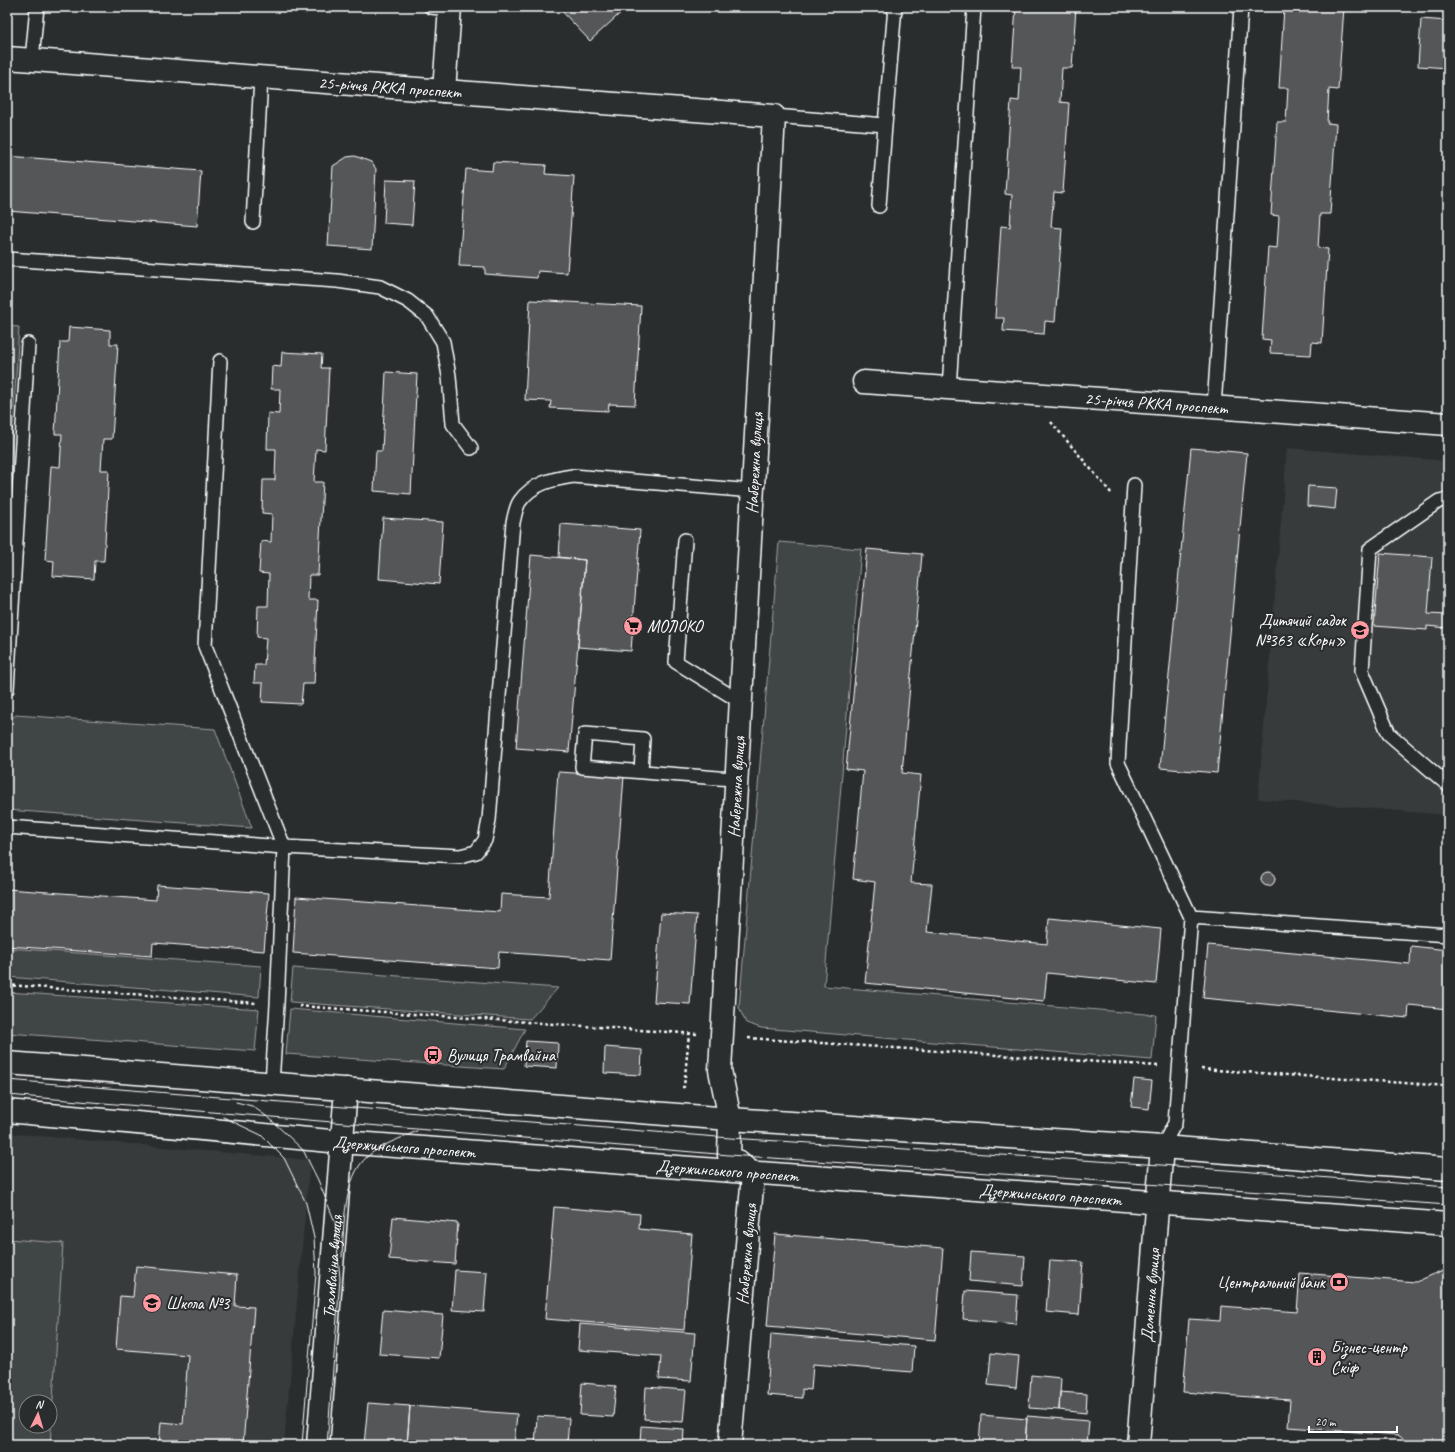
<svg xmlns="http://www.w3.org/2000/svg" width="1455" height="1452" font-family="Caveat,sans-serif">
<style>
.built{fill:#373a3b;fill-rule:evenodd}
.green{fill:#414445;stroke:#a0a2a2;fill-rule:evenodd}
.building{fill:#555758;stroke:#fff}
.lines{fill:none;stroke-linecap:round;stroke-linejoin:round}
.service-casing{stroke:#fff;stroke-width:16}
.minor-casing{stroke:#fff;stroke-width:25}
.tertiary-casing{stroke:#fff;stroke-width:25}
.path{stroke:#fff;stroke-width:2.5;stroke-dasharray:3 3;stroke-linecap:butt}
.service{stroke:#2a2d2e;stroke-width:13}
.minor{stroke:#2a2d2e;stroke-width:22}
.tertiary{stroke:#2a2d2e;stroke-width:22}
.tram{stroke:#fff;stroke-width:1}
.labels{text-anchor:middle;stroke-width:4;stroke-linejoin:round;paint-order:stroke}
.street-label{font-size:17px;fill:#fff;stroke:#2a2d2e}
.poi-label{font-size:17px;fill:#fff;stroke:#2a2d2e;text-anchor:start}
</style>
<rect width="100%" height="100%" fill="#2a2d2e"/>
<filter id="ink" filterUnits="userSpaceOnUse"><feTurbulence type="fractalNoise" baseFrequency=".025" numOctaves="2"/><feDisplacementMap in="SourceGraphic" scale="8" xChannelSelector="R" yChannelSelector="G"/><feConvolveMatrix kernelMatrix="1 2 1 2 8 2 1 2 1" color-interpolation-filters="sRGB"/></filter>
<g filter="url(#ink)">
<path class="built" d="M 1287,448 L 1448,461 L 1448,815 L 1258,799 Z
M 7,1133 L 310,1160 L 284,1445 L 7,1445 ZM 26,1402 L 50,1402 L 50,1426 L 26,1426 Z"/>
<path class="green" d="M 7,326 L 19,327 L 7,521 Z
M 779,542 L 861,549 L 824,986 L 1156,1015 L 1152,1060 L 761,1028 L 746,1023 L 739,1008 Z
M 16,715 L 215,729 L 252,828 L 7,810 L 7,722 Z
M 7,948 L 261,966 L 259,997 L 7,977 Z
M 293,968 L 558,988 L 530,1019 L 290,1002 Z
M 7,992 L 259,1009 L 255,1051 L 7,1033 Z
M 290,1009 L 525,1029 L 504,1069 L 286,1054 Z
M 7,1239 L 63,1243 L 50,1445 L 7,1445 ZM 26,1402 L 50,1402 L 50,1426 L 26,1426 Z"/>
<path class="building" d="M 243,7 L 308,7 L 307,13 Z
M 558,7 L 627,7 L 590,41 Z
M 1016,7 L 1076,7 L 1072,68 L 1062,68 L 1060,102 L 1069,103 L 1063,193 L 1054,192 L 1051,227 L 1062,228 L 1055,322 L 1045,321 L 1044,334 L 1003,331 L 1004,318 L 995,318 L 1001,226 L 1010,227 L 1012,195 L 1005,194 L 1011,100 L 1019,101 L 1021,67 L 1012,67 Z
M 1284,7 L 1344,7 L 1338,90 L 1329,89 L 1327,123 L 1336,124 L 1330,214 L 1320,214 L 1318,248 L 1328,249 L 1322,343 L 1312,342 L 1311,355 L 1270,353 L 1271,340 L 1262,339 L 1268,247 L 1277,248 L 1279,216 L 1271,215 L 1277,122 L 1286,122 L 1288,88 L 1279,88 Z
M 1421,19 L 1448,21 L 1448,68 L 1418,66 Z
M 7,156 L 201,171 L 197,226 L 7,211 Z
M 355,156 L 371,162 L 376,169 L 372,249 L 328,246 L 333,166 L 347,157 Z
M 493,162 L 546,165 L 545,174 L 574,176 L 567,273 L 538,271 L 537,278 L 485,274 L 485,267 L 459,266 L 466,169 L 492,171 Z
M 386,180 L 415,181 L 412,225 L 384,223 Z
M 530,300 L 641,306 L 635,405 L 609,404 L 608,411 L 550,408 L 551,401 L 525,400 Z
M 69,327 L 110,330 L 110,344 L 118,344 L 112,439 L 103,439 L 101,470 L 109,470 L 104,561 L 95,561 L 94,579 L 53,576 L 54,561 L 45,560 L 51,466 L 60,467 L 62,434 L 55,434 L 60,342 L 68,342 Z
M 282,352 L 322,354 L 321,368 L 329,368 L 325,450 L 316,449 L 314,482 L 323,482 L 318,575 L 309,575 L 308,600 L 318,600 L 314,684 L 303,684 L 301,704 L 262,702 L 263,683 L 254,683 L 255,665 L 264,665 L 266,638 L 257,637 L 258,606 L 268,606 L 269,574 L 259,573 L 261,541 L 271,542 L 272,514 L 262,513 L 263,480 L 275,480 L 276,449 L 267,449 L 268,413 L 279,414 L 280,389 L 271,389 L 272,366 L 281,367 Z
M 386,372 L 417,374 L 411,494 L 374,491 L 376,451 L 382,451 Z
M 1191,448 L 1247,453 L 1217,773 L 1160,768 Z
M 1308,486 L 1337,488 L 1335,509 L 1307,506 Z
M 383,518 L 443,522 L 439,584 L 379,579 Z
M 561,524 L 640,530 L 631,651 L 578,647 L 585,560 L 559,557 Z
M 867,549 L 922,554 L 902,773 L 921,775 L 911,883 L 932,884 L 927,932 L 1047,944 L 1049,918 L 1161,929 L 1156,984 L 1047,973 L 1044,1001 L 865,983 L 875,882 L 853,879 L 863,771 L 846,769 Z
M 1380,553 L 1432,557 L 1428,614 L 1448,615 L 1448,628 L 1427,626 L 1427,630 L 1374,626 Z
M 531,555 L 585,560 L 569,752 L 516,748 Z
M 558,772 L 624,776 L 610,960 L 499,952 L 498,968 L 293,953 L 296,897 L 500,912 L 501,894 L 549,897 Z
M1261 879a7 7 0 1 1 14 0a7 7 0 1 1-14 0Z
M 157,885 L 269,893 L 264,951 L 153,943 L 152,956 L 7,946 L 7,889 L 156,900 Z
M 661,913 L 697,915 L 690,1004 L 654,1002 Z
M 1208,945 L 1410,964 L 1411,946 L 1448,950 L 1448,1009 L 1409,1005 L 1408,1018 L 1203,998 Z
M 526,1041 L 558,1043 L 557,1068 L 524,1066 Z
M 605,1047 L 642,1050 L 641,1075 L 604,1073 Z
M 1134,1079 L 1152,1081 L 1149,1109 L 1131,1107 Z
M 554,1207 L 640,1214 L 639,1229 L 692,1234 L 684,1330 L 545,1319 Z
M 393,1217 L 458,1223 L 455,1264 L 389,1259 Z
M 775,1234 L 943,1248 L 935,1340 L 767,1326 Z
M 971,1252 L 1025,1256 L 1023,1286 L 969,1281 Z
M 1050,1260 L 1083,1262 L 1079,1315 L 1046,1312 Z
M 136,1266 L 237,1275 L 235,1306 L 254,1307 L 243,1445 L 159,1445 L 161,1422 L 183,1424 L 188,1355 L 116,1349 L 120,1296 L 133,1297 Z
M 455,1270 L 487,1272 L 484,1312 L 452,1310 Z
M 1443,1270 L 1448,1274 L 1448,1441 L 1439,1445 L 1412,1445 L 1398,1435 L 1288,1427 L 1290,1400 L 1183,1392 L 1189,1319 L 1220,1321 L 1221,1306 L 1297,1312 L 1300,1273 L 1416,1282 Z
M 965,1291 L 1018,1295 L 1016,1324 L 963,1319 Z
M 383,1310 L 443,1315 L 439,1358 L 379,1354 Z
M 580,1324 L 695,1333 L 691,1381 L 659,1379 L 661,1356 L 578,1350 Z
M 771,1334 L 914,1346 L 912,1372 L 813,1364 L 811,1390 L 802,1389 L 802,1398 L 767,1395 Z
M 991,1353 L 1019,1356 L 1016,1388 L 988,1385 Z
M 1031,1375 L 1061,1378 L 1059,1410 L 1029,1408 Z
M 582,1383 L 616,1386 L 613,1417 L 580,1415 Z
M 646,1387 L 686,1390 L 683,1422 L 644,1419 Z
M 1060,1392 L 1087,1394 L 1086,1413 L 1059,1410 Z
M 368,1403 L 410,1406 L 407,1445 L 364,1445 Z
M 410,1406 L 517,1414 L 514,1445 L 407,1445 Z
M 981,1415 L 1027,1419 L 1025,1445 L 979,1445 Z
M 537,1416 L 569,1418 L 567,1445 L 535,1445 Z
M 1027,1416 L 1089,1421 L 1087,1445 L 1025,1445 Z
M 641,1426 L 684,1429 L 683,1445 L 640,1445 Z"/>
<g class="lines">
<defs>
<path id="service" d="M 431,7 L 449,9
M 32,60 L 37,7
M 774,116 L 885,125 L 879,206
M 885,125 L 895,7
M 253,222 L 261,78
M 7,259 L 337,281 L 380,287 L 408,301 L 427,316 L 443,342 L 449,376 L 453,424 L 471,448
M 949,388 L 974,7
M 1214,407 L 1241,7
M 1134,485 L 1118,763 L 1191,917
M 1448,499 L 1439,501 L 1370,549 L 1362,671 L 1389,734 L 1448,785
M 685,540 L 676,662 L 741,702
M 7,689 L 28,344
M 641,771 L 643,739 L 585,734 L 582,767 L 718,778 L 736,779
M 7,827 L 284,847 L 205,646 L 220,361
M 272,1083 L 277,1005 L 284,847 L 460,856 L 476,852 L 485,840 L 489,820 L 513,522 C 515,515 516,506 520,501 C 533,483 553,479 573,476 L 753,491
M 1162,1147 L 1175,1123 L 1191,917 L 1448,935"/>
<g id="minor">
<path d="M 444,91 L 774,116 L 720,1070 L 730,1119 L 729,1155 L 753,1174 L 730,1445"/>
<path id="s1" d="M 864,382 L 1448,424"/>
<path id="s2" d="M 318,1445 L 346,1089"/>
<path id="s3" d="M 1138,1445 L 1162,1147"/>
</g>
<g id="tertiary">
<path d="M 7,58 L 444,91 L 450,7"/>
<path d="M 7,1063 L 730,1119 L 1162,1147 L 1448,1169"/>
<path id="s4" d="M 7,1111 L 341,1142 L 1448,1224"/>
</g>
</defs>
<use href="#service" class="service-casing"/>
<use href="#minor" class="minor-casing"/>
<use href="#tertiary" class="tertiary-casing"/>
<path class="path" d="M 1051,422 L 1112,494
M 7,985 L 256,1003
M 299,1006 L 697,1034
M 748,1038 L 1158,1066
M 1201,1069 L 1448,1086
M 682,1087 L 684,1087 L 689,1034"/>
<use href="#service" class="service"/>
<use href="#minor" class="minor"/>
<use href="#tertiary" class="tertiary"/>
<path class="tram" d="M 7,1080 L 730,1138 L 1161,1165 L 1448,1187
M 7,1095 L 729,1155 L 1448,1205
M 236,1102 L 252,1106 L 269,1118 L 303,1150 L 318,1180 L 335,1222 L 340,1279 L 327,1445
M 223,1117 L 261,1135 L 284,1158 L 306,1203 L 314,1238 L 316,1273 L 302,1445
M 342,1257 C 344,1227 343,1177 368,1156 C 382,1144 400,1139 417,1131"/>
</g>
</g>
<defs>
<symbol id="supermarket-disc" viewBox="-11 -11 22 22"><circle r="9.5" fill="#ff9aa2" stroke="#2a2d2e"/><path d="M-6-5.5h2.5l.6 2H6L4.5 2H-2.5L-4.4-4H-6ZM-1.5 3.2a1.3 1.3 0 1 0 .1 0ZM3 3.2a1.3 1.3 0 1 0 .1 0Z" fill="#111"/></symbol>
<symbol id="school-disc" viewBox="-11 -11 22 22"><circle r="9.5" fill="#ff9aa2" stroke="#2a2d2e"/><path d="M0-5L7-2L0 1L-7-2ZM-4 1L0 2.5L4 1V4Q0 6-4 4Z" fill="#111"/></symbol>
<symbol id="bus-disc" viewBox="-11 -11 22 22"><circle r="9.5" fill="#ff9aa2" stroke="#2a2d2e"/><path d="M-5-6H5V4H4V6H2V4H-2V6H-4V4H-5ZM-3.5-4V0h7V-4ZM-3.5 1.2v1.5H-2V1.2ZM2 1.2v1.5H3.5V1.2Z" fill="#111"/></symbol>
<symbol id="bank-disc" viewBox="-11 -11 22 22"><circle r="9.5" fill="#ff9aa2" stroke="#2a2d2e"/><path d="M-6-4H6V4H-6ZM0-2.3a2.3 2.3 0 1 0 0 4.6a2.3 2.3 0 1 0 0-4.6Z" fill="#111"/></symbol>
<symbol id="building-disc" viewBox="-11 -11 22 22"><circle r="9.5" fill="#ff9aa2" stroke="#2a2d2e"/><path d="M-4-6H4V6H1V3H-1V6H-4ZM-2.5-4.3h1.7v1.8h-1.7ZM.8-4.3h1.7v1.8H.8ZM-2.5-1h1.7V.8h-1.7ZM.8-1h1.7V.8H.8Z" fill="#111"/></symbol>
</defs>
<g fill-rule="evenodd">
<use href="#supermarket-disc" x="622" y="615" width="22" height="22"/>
<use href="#school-disc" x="1349" y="619" width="22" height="22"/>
<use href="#bus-disc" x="422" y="1044" width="22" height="22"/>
<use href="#bank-disc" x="1328" y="1271" width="22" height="22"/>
<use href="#school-disc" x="141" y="1292" width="22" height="22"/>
<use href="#building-disc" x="1306" y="1346" width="22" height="22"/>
</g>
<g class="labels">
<g class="street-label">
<text transform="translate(390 87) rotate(4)" y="6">25-річчя РККА проспект</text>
<text dy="6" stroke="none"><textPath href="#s1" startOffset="293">25-річчя РККА проспект</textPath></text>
<text transform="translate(754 463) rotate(-87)" y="6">Набережна вулиця</text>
<text transform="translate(736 787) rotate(-87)" y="6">Набережна вулиця</text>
<text dy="6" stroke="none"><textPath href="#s4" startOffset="399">Дзержинського проспект</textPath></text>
<text dy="6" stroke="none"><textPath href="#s4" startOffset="723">Дзержинського проспект</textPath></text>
<text dy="6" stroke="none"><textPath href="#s4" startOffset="1047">Дзержинського проспект</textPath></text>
<text transform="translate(746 1254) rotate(-85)" y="6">Набережна вулиця</text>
<text dy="6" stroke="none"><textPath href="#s2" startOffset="179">Трамвайна вулиця</textPath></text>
<text dy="6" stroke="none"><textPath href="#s3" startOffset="150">Доменна вулиця</textPath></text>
</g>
<g class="poi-label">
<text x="1346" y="626" text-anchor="end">Дитячий садок<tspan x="1346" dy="20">№363 «Корн»</tspan></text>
<text x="647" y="632">МОЛОКО</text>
<text x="447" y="1061">Вулиця Трамвайна</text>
<text x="1325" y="1288" text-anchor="end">Центральний банк</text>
<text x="166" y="1309">Школа №3</text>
<text x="1331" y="1353">Бізнес-центр<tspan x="1331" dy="20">Скіф</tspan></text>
</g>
</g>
<rect width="1455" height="1452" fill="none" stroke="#2a2d2e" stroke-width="24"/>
<rect x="12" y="12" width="1431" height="1428" fill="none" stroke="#fff" stroke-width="1.5" filter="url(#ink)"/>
<g transform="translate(38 1414) rotate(5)"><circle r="19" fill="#2a2d2e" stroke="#7f8182"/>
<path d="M0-3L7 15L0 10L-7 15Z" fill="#ff9aa2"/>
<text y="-6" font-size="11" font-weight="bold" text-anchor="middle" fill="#ffffff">N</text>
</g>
<path d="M1309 1426v6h88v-6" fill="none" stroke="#ffffff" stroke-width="2"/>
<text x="1315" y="1426" font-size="12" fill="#ffffff" stroke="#2a2d2e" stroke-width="3" paint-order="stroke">20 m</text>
</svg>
